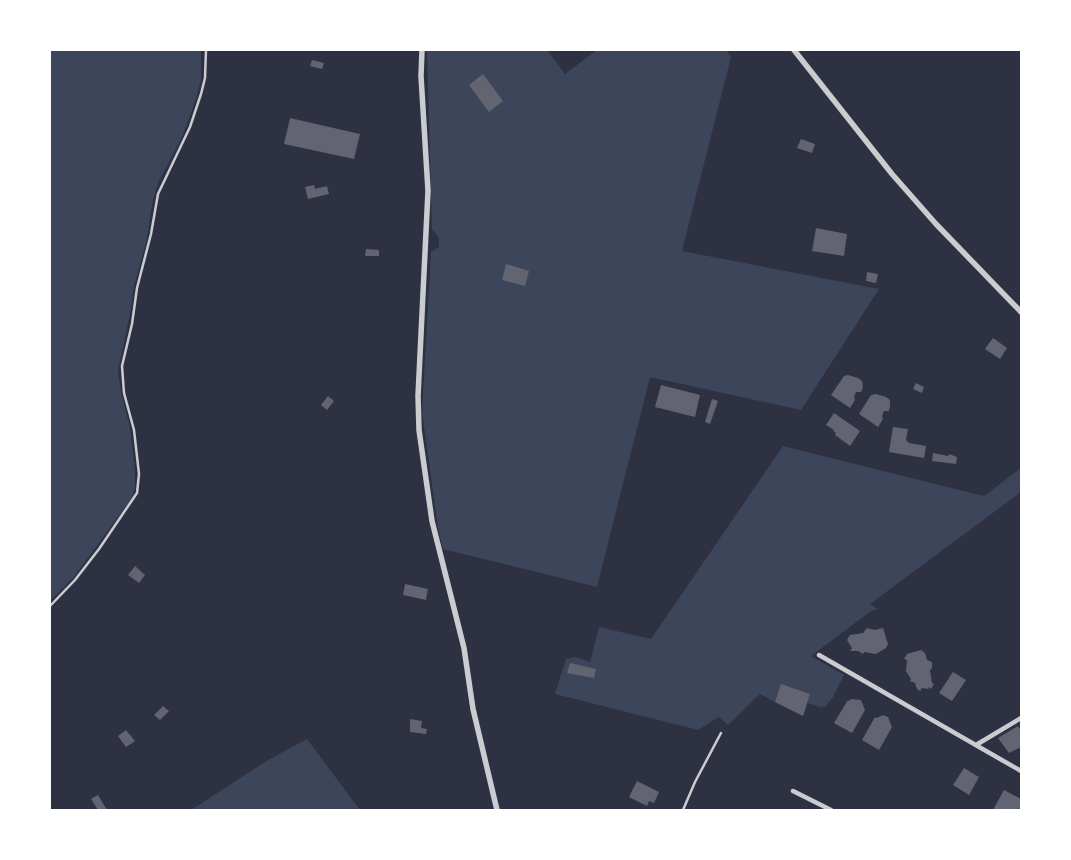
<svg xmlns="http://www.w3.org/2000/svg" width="1071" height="860" font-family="'Open Sans',sans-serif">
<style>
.green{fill:#3c4559}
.building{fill:#626471}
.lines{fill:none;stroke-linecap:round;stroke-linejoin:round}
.service{stroke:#caccd0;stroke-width:2.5}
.minor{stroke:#caccd0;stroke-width:4.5}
.tertiary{stroke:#caccd0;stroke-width:5.5}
</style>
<rect width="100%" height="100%" fill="#2d3142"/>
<path class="green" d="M 50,50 L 201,50 L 201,80 L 195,102 L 182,137 L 158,183 L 153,200 L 146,243 L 134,286 L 131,309 L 118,371 L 121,392 L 130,428 L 135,471 L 135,488 L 132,498 L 74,577 L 50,601 Z
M 427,50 L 547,50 L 565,74 L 597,50 L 726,50 L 731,57 L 682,251 L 879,289 L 801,410 L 650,377 L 597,587 L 443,549 L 438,527 L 422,412 L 431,252 L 439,247 L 439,238 L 432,229 Z
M 783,446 L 984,496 L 1021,468 L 1021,492 L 870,604 L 878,609 L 871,611 L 811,656 L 844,675 L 833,697 L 826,706 L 821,707 L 807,703 L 810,694 L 775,702 L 760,694 L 728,725 L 719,717 L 698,730 L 555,694 L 566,659 L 575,657 L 590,662 L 599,627 L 651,639 Z
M 307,739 L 360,810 L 191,810 L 268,760 Z"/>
<path class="building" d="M 312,60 L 324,63 L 322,69 L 310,66 Z
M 483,74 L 503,101 L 489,112 L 469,85 Z
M 290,118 L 360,134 L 354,159 L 284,144 Z
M 801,139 L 815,144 L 812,153 L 797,148 Z
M 314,185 L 315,189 L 327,186 L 329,194 L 308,199 L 305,187 Z
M 816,228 L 847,234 L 844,256 L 812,251 Z
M 366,249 L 379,250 L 379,256 L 365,256 Z
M 506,264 L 529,271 L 525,286 L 502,280 Z
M 867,272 L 878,274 L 876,283 L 866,281 Z
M 993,338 L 1007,348 L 1000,359 L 985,349 Z
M 848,375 L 858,378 L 862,381 L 863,387 L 861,392 L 856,392 L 854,397 L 855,400 L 850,408 L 831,395 L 844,376 Z
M 916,383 L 924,387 L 922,393 L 913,389 Z
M 661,385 L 700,395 L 695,417 L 655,407 Z
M 876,394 L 886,397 L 890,400 L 890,406 L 889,411 L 884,411 L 882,416 L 883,419 L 878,427 L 859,414 L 871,395 Z
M 328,396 L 334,401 L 327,410 L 321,405 Z
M 712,399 L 718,401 L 710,424 L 705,422 Z
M 834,413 L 860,431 L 850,446 L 835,435 L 836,433 L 833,431 L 834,430 L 826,425 Z
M 893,427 L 908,429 L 906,440 L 909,443 L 926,446 L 924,458 L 889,452 Z
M 933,453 L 948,456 L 949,454 L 957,457 L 956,464 L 932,461 Z
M 135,566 L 145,575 L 139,583 L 128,575 Z
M 405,584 L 428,589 L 426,600 L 403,595 Z
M 867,628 L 875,630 L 883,628 L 888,644 L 886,648 L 876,654 L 864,652 L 863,654 L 858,651 L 850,651 L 852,648 L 847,640 L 850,635 L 863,633 Z
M 921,650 L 925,653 L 927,660 L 932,662 L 932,668 L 930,670 L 932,683 L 934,684 L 931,689 L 929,687 L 928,689 L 922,688 L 920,691 L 917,689 L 915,683 L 910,681 L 911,679 L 906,671 L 907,660 L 904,659 L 907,654 Z
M 570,663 L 596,669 L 594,678 L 567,673 Z
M 953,672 L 966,680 L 952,701 L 939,693 Z
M 781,684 L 810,694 L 803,716 L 775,702 Z
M 851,699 L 861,700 L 865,710 L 852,733 L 834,723 L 848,700 L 849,701 Z
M 163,706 L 169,711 L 160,720 L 154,715 Z
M 883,715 L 888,717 L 892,727 L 879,750 L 862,740 L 875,717 L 877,718 Z
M 410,719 L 422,721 L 421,728 L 427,729 L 426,734 L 410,732 Z
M 1018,726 L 1021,731 L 1021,747 L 1009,753 L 998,738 Z
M 126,730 L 135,741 L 126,747 L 118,736 Z
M 964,768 L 979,777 L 969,795 L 953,785 Z
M 637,781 L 659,792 L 654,803 L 649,801 L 647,806 L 629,797 Z
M 1004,790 L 1021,799 L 1021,806 L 1019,810 L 993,810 Z
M 98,795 L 107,810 L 98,810 L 91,799 Z"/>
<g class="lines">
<path class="service" d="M 50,606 L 75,580 L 99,549 L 137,493 L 139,474 L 134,430 L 124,393 L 122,366 L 132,324 L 137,288 L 151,234 L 158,194 L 190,127 L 201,94 L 205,78 L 206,50
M 683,810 L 695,782 L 721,733"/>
<path class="minor" d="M 819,655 L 1021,771
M 976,745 L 1021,718
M 793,791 L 831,810"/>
<path class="tertiary" d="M 422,50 L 421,76 L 428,191 L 418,396 L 419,430 L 432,521 L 464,648 L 473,709 L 497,810
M 794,50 L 892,174 L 936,224 L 1021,312"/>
</g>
<rect width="1071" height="860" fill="none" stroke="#ffffff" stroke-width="102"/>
</svg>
